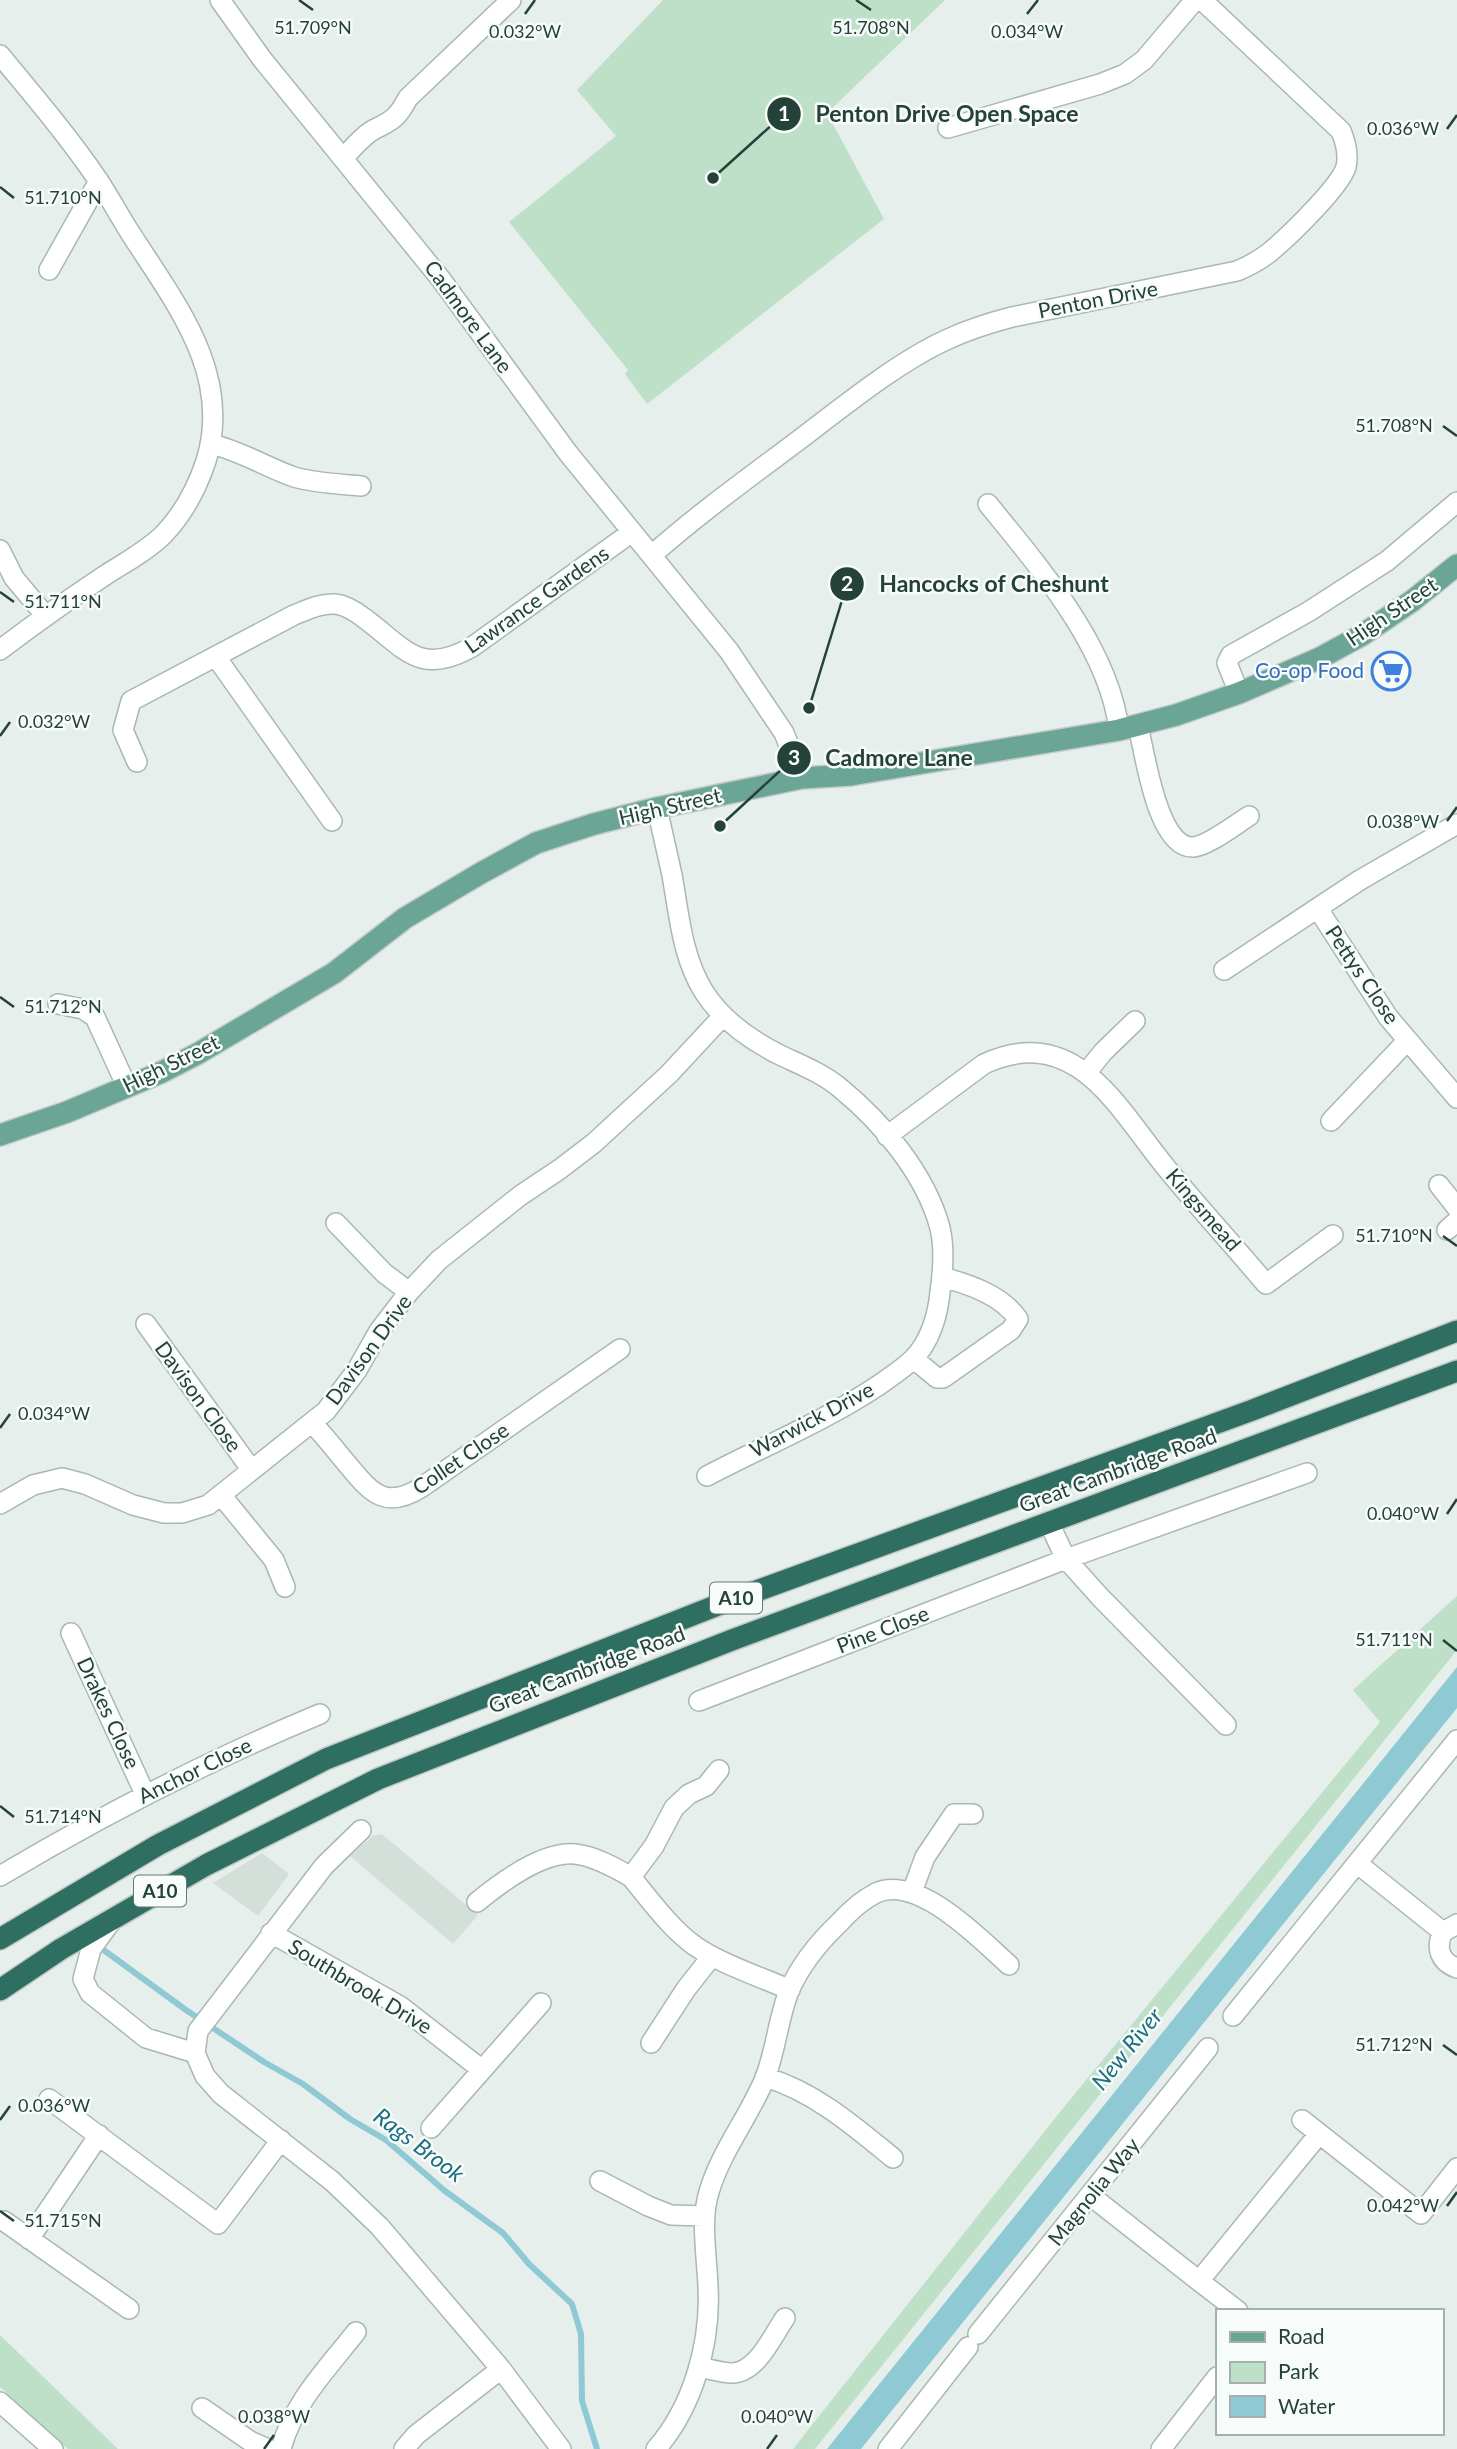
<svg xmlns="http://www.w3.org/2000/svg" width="1457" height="2449" font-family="Lato,sans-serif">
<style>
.built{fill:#d4dfda}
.green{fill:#bfe0c8}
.water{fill:#8ec9d4}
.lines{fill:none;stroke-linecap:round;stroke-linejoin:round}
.stream{stroke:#8ec9d4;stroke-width:6}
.minor-casing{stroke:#a8b8b2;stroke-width:22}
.major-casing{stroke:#c2cac8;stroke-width:24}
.highway-casing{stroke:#c2cac8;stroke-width:24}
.minor{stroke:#fff;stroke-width:19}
.major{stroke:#6aa596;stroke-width:21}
.highway{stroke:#2f6f62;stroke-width:21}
.ticks{fill:none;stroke:#24423a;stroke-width:2.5}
.labels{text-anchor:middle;stroke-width:5;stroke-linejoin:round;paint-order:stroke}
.shield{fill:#f7fbf9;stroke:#637a73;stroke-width:2}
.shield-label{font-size:19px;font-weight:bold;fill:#24423a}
.street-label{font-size:21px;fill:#24423a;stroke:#f7fbf9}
.shop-label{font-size:21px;fill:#366cbe;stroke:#f7fbf9;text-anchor:end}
.water-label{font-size:23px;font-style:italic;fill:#1c6f80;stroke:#f7fbf9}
.ticks-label{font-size:18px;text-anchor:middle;fill:#24423a;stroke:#f7fbf9;stroke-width:5;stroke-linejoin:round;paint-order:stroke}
.leader{fill:none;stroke:#24423a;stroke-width:2.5}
.callout-dot{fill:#24423a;stroke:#f7fbf9;stroke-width:2.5}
.mark-label{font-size:21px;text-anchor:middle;font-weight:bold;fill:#fff}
.callout-label{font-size:23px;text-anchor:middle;font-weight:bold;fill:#24423a;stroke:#f7fbf9;stroke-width:5;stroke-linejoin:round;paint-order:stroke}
</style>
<rect width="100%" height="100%" fill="#e6efeb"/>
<path class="built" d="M 382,1834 L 478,1915 L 453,1944 L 350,1856 L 373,1836 Z
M 262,1853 L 289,1874 L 258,1916 L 213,1883 Z"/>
<path class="green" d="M 663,0 L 945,0 L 827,113 L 884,219 L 647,404 L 625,374 L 628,370 L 509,222 L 616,136 L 577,90 Z
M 1457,1596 L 1457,1650 L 815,2449 L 793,2449 L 1064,2107 L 1380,1722 L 1353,1690 Z
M 0,2335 L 118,2449 L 68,2449 L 0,2387 Z"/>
<path class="water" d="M 1457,1667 L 1457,1708 L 861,2449 L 827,2449 Z"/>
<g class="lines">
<path class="stream" d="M 105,1951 L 186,2010 L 264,2062 L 303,2084 L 350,2119 L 386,2140 L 445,2191 L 503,2233 L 529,2264 L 572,2304 L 581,2334 L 582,2401 L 597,2449"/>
<defs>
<path id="minor" d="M 220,0 L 262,59 L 440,278 L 568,453 L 729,651 L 784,733 L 802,778
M 0,55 C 34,96 68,136 98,180 C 110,198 120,217 131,234 C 175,303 233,374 206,461 C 197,488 184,513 164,534 C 147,551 124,563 104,576 C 68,600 34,624 0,650
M 948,128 L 1100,84 L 1125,74 L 1144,60 L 1195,0
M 344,157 C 353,148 365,133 377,128 C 394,120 399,115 408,98 L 511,0
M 49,270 L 99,181
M 211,444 C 241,451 266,467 294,477 C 315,483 339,484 361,486
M 988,504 C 1039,567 1109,647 1119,730
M 0,550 L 14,578 L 45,615
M 652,555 C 697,515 747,479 795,443 C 840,409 896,363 946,340 C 967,330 989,323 1012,317 L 1237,271 C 1249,266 1260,260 1270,252 C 1288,237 1340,187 1346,167 C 1349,154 1346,143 1341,131 L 1202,0
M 216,657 L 332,821
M 1239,693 L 1227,663 L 1231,655 L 1308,612 L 1387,561 L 1457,502
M 1138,726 C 1145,753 1157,848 1193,847 C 1208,846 1236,824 1249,816
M 137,762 L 123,730 L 131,701 L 294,615 C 307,610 320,603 335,604 C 346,605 355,611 364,618 C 405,648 419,677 472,647 L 632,532
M 657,808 C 662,830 667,853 672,875 C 679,914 682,957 704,992 C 722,1020 750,1040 780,1055 C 801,1065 822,1073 840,1088 C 882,1122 926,1175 940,1228 C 945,1249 943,1271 940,1292 C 938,1315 930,1342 913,1359 C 903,1369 890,1377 879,1385 C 825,1421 764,1446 707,1476
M 1318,909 L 1388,1017 L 1457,1098
M 1224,970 L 1360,880 L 1457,824
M 58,1004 L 83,1009 L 95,1017 L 127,1087
M 1087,1072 L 1103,1052 L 1135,1021
M 1331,1121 L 1407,1041
M 887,1136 L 984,1064 C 1077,1021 1119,1111 1168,1170 C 1200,1209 1234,1246 1266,1284 L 1333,1235
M 1439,1185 L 1457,1208
M 336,1223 L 384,1273 L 409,1292
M 1447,1230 L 1457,1221
M 146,1324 L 251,1469
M 914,1359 L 937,1378 L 943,1378 L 1011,1330 L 1018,1319 C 1002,1295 968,1284 942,1277
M 312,1423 C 325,1436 336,1451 348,1465 C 372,1494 386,1510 422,1487 L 620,1349
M 221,1495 L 274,1560 L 285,1587
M 0,1504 L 33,1485 L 62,1478 L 85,1484 L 133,1505 L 164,1513 L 182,1513 L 208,1505 L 326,1411 L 357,1370 L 379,1331 L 409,1292 L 439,1260 L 521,1195 L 560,1169 L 594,1143 L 669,1074 L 723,1016
M 1049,1523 L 1066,1559 L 1101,1598 L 1226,1725
M 71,1633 L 145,1794
M 699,1701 L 1066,1559 L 1307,1473
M 719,1770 L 706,1786 L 689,1794 L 674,1808 L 654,1846 L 631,1877 C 650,1900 670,1928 695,1946 C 723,1965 759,1976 790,1990
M 361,1830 L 324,1866 L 198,2031 L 195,2053 L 205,2076 L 221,2094 L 332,2181 L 380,2227 L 501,2369 L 561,2449
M 1358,1864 L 1443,1932
M 0,1876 C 103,1815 209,1760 320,1714
M 912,1892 L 925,1857 L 954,1814 L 973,1814
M 477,1902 C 500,1883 543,1851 575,1854 C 594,1856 614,1867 631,1877
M 112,1920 L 91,1949 L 83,1979 L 90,1993 L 146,2038 L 195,2053
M 1457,1924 L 1443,1932 C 1435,1948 1440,1962 1457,1968
M 271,1933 L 400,2006 L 481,2069
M 1233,2016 L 1457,1740
M 651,2043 L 686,1989 L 712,1956
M 765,2077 C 815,2092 854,2126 893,2158
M 49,2099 L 218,2224 L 281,2140
M 1302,2120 L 1421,2214 L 1457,2168
M 431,2128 L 541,2003
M 600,2181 L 648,2206 L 671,2215 L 705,2216
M 1091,2196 L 1199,2281
M 4,2221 L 129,2309
M 29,2239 L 99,2135
M 1238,2311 L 1199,2281 L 1319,2134
M 978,2334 L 1208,2048
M 699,2367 C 709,2369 722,2373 732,2373 C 757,2373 773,2335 785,2318
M 0,2402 L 53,2449
M 202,2408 L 250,2441 L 268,2449
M 281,2449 C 293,2403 327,2369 356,2332
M 404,2449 L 416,2435 L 501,2369
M 656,2449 C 693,2407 711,2343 708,2287 C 707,2256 700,2221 709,2192 C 721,2151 749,2117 765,2078 C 776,2050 778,2019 789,1991 C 800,1966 819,1942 839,1923 C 849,1912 862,1900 876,1893 C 918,1874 980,1939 1009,1965
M 888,2449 L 968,2347
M 1161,2449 L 1217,2377"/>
<path id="major" d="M 0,1135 L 67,1112 L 160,1073 L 197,1054 L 334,973 L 405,918 L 481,873 L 536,843 L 594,824 L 657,808 L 802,778 L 851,775 L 1119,730 L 1176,715 L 1239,693 L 1320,658 L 1362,635 L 1412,601 L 1457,565"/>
<path id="highway" d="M 0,1939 L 158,1845 L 326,1759 L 718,1605 L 1250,1411 L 1457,1331
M 0,1990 L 61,1949 L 206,1865 L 378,1779 L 732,1640 L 1457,1371"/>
</defs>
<use href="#minor" class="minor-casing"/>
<use href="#major" class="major-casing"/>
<use href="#highway" class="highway-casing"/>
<use href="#minor" class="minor"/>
<use href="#major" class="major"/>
<use href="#highway" class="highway"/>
</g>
<path class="ticks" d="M 299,0 L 313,10M 856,0 L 871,10M 525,14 L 535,0M 1027,14 L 1038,0M 1447,129 L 1457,115M 0,187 L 14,198M 1443,426 L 1457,436M 0,592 L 14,602M 0,736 L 10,722M 1447,821 L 1457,807M 0,997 L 14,1007M 1443,1236 L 1457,1246M 0,1428 L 10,1414M 1447,1514 L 1457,1499M 1443,1640 L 1457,1651M 0,1806 L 14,1817M 1443,2045 L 1457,2055M 0,2120 L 10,2106M 1447,2206 L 1457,2192M 0,2211 L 14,2221M 264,2449 L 274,2435M 767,2449 L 777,2435"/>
<defs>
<symbol id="supermarket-ring" viewBox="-11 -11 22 22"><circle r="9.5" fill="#f7fbf9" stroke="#3f7fe0" stroke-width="1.5"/><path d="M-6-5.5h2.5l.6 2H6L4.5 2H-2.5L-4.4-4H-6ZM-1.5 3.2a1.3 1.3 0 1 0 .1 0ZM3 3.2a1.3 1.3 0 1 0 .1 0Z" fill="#3f7fe0"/></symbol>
</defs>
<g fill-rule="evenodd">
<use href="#supermarket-ring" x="1369" y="649" width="44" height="44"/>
</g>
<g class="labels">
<g class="shield">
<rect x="710" y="1582.5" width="52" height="31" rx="5"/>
<rect x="134" y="1875.5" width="52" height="31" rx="5"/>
</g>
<g class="shield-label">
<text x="736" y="1605">A10</text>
<text x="160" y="1898">A10</text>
</g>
<g class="street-label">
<text transform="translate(1098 300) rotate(-11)" y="7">Penton Drive</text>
<text transform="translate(468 317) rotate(54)" y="7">Cadmore Lane</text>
<text transform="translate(537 600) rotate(-35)" y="7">Lawrance Gardens</text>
<text transform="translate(1392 612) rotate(-34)" y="7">High Street</text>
<text transform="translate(670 807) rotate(-13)" y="7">High Street</text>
<text transform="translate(1362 975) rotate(56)" y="7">Pettys Close</text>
<text transform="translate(171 1064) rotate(-26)" y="7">High Street</text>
<text transform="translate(1203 1210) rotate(49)" y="7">Kingsmead</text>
<text transform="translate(369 1350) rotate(-54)" y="7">Davison Drive</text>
<text transform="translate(198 1397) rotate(54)" y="7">Davison Close</text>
<text transform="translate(812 1420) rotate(-28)" y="7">Warwick Drive</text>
<text transform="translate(461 1459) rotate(-34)" y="7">Collet Close</text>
<text transform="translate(1118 1471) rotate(-20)" y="7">Great Cambridge Road</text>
<text transform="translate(883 1630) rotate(-21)" y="7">Pine Close</text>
<text transform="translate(587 1670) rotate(-21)" y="7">Great Cambridge Road</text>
<text transform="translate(108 1713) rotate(65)" y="7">Drakes Close</text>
<text transform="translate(195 1771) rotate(-26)" y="7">Anchor Close</text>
<text transform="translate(360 1987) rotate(31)" y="7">Southbrook Drive</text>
<text transform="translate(1094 2192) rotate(-51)" y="7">Magnolia Way</text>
</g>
<g class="shop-label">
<text x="1364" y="678">Co-op Food</text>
</g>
<g class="water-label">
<text transform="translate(1127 2049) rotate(-51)" y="8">New River</text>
<text transform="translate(419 2145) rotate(37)" y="8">Rags Brook</text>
</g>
</g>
<g class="ticks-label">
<text x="313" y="34">51.709°N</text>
<text x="871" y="34">51.708°N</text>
<text x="1027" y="38">0.034°W</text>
<text x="525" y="38">0.032°W</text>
<text x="1403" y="135">0.036°W</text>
<text x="63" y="204">51.710°N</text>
<text x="1394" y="432">51.708°N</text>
<text x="63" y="608">51.711°N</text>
<text x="54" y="728">0.032°W</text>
<text x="1403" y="828">0.038°W</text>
<text x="63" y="1013">51.712°N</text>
<text x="1394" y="1242">51.710°N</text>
<text x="54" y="1420">0.034°W</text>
<text x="1403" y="1520">0.040°W</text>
<text x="1394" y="1646">51.711°N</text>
<text x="63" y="1823">51.714°N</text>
<text x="1394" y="2051">51.712°N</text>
<text x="54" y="2112">0.036°W</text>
<text x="1403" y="2212">0.042°W</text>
<text x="63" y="2227">51.715°N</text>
<text x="274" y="2423">0.038°W</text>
<text x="777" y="2423">0.040°W</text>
</g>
<path class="leader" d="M713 178L784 114M809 708L847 584M720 826L794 758"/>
<g class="callout-dot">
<circle cx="713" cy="178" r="7"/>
<circle cx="809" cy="708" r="7"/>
<circle cx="720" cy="826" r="7"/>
<circle cx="784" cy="114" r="18"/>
<circle cx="847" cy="584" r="18"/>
<circle cx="794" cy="758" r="18"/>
</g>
<g class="mark-label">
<text x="784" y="121">1</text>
<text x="847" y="591">2</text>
<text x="794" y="765">3</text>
</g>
<g class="callout-label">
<text x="947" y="122">Penton Drive Open Space</text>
<text x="994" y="592">Hancocks of Cheshunt</text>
<text x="899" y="766">Cadmore Lane</text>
</g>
<rect x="1216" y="2309" width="228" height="126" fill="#f7fbf9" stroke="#a3b1ad" stroke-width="2"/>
<rect x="1230" y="2332" width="35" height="10" fill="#6aa596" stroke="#a3b1ad" stroke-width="2"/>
<text x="1278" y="2344" font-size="21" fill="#24423a">Road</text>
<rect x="1230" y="2362" width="35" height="21" fill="#bfe0c8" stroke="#a3b1ad" stroke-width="2"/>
<text x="1278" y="2379" font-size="21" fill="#24423a">Park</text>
<rect x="1230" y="2396" width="35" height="21" fill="#8ec9d4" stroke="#a3b1ad" stroke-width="2"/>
<text x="1278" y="2414" font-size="21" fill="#24423a">Water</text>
</svg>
